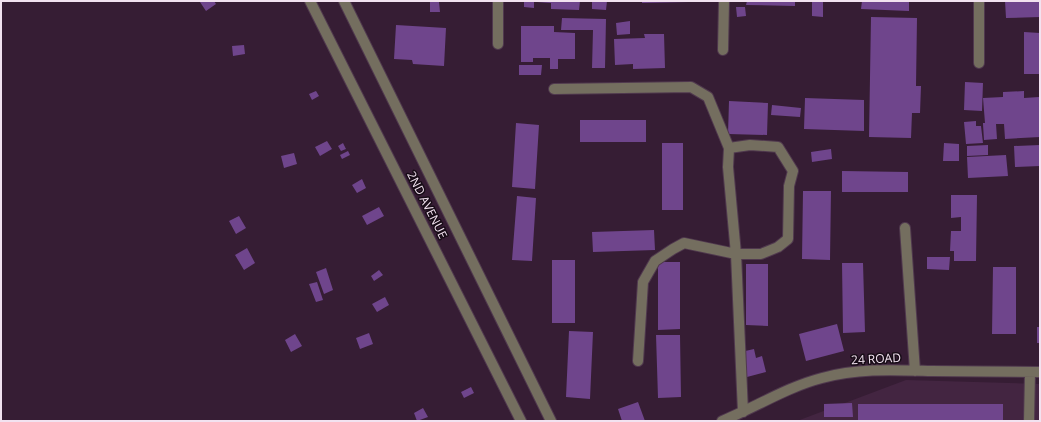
<svg xmlns="http://www.w3.org/2000/svg" width="1041" height="422" font-family="'Open Sans',sans-serif">
<style>
.built{fill:#432541}
.building{fill:#6f458c}
.lines{fill:none;stroke-linecap:round;stroke-linejoin:round}
.minor-casing{stroke:#50394e;stroke-width:12}
.minor{stroke:#746e5f;stroke-width:10}
.labels{text-anchor:middle;stroke-width:3;stroke-linejoin:round;paint-order:stroke}
.street-label{font-size:12px;fill:#f2e2f0;stroke:#170c16}
</style>
<rect width="100%" height="100%" fill="#361d34"/>
<path class="built" d="M 906,380 L 1040,384 L 1040,421 L 797,421 Z"/>
<path class="building" d="M 202,1 L 214,1 L 216,4 L 206,11 L 200,2 Z
M 524,1 L 534,1 L 534,8 L 524,7 Z
M 537,1 L 580,1 L 579,10 L 551,9 L 551,3 L 537,2 Z
M 592,1 L 607,1 L 606,10 L 592,9 Z
M 642,1 L 689,1 L 689,2 L 642,3 Z
M 747,1 L 795,1 L 795,6 L 746,5 Z
M 812,1 L 823,1 L 823,17 L 812,16 Z
M 862,1 L 909,1 L 909,11 L 861,9 Z
M 1005,1 L 1040,1 L 1040,17 L 1006,18 Z
M 430,2 L 439,2 L 440,12 L 430,12 Z
M 736,7 L 745,7 L 746,16 L 737,17 Z
M 871,17 L 917,18 L 916,86 L 921,86 L 920,113 L 912,113 L 911,138 L 869,137 Z
M 562,18 L 606,19 L 605,68 L 592,68 L 593,30 L 561,30 Z
M 630,21 L 630,34 L 617,35 L 616,23 Z
M 396,25 L 446,28 L 444,66 L 413,64 L 412,60 L 394,59 Z
M 521,26 L 554,26 L 554,32 L 575,33 L 575,59 L 558,59 L 558,69 L 550,69 L 550,58 L 533,58 L 533,62 L 521,62 Z
M 1024,32 L 1040,33 L 1040,74 L 1024,74 Z
M 644,34 L 664,34 L 665,68 L 633,69 L 633,64 L 615,65 L 614,39 L 645,38 Z
M 244,45 L 245,54 L 233,56 L 232,46 Z
M 519,65 L 542,65 L 541,75 L 519,75 Z
M 965,82 L 983,83 L 982,111 L 964,110 Z
M 316,91 L 319,96 L 312,100 L 309,94 Z
M 1024,91 L 1024,98 L 1039,97 L 1040,137 L 1005,139 L 1004,124 L 996,124 L 997,139 L 984,140 L 983,124 L 983,123 L 985,123 L 983,98 L 1003,97 L 1003,92 Z
M 805,98 L 864,100 L 864,131 L 804,129 Z
M 729,101 L 768,103 L 767,135 L 728,134 Z
M 772,105 L 801,108 L 800,117 L 771,115 Z
M 580,120 L 646,120 L 646,142 L 580,142 Z
M 976,121 L 976,126 L 981,126 L 983,143 L 966,144 L 964,122 Z
M 516,123 L 539,125 L 535,189 L 512,187 Z
M 327,141 L 332,149 L 320,156 L 315,147 Z
M 343,143 L 346,149 L 341,151 L 338,146 Z
M 662,143 L 683,143 L 683,210 L 662,210 Z
M 944,143 L 959,144 L 959,161 L 943,161 Z
M 988,145 L 988,155 L 967,156 L 967,146 Z
M 1040,145 L 1040,166 L 1015,167 L 1014,146 Z
M 831,149 L 832,159 L 812,162 L 811,152 Z
M 348,151 L 350,155 L 342,159 L 340,155 Z
M 294,153 L 297,164 L 284,168 L 281,156 Z
M 1006,155 L 1008,176 L 968,178 L 967,157 Z
M 842,171 L 908,172 L 908,192 L 842,192 Z
M 362,179 L 366,188 L 357,193 L 352,185 Z
M 803,191 L 831,191 L 830,260 L 802,259 Z
M 951,195 L 977,195 L 976,261 L 954,261 L 954,251 L 950,251 L 951,231 L 961,231 L 961,217 L 951,218 Z
M 517,196 L 536,198 L 532,261 L 512,260 Z
M 379,207 L 384,216 L 367,225 L 362,216 Z
M 239,216 L 246,228 L 236,234 L 229,221 Z
M 654,230 L 655,250 L 593,252 L 592,232 Z
M 247,248 L 255,263 L 244,270 L 235,255 Z
M 927,257 L 950,257 L 949,270 L 927,269 Z
M 552,260 L 575,260 L 575,323 L 552,323 Z
M 658,262 L 680,262 L 680,329 L 658,330 Z
M 842,263 L 863,263 L 865,332 L 843,333 Z
M 746,264 L 768,264 L 768,326 L 746,325 Z
M 993,267 L 1016,267 L 1016,334 L 992,334 Z
M 326,268 L 333,290 L 324,294 L 316,272 Z
M 379,270 L 383,275 L 374,281 L 371,276 Z
M 317,282 L 323,300 L 316,302 L 309,284 Z
M 385,297 L 389,305 L 377,312 L 372,304 Z
M 837,324 L 844,351 L 806,361 L 799,334 Z
M 1037,327 L 1040,327 L 1040,343 L 1037,343 Z
M 569,331 L 593,332 L 590,399 L 566,397 Z
M 369,333 L 373,344 L 360,349 L 356,338 Z
M 295,334 L 302,346 L 291,352 L 285,340 Z
M 656,335 L 680,335 L 681,397 L 658,398 Z
M 754,349 L 756,358 L 762,356 L 766,372 L 747,377 L 741,352 Z
M 471,387 L 474,393 L 464,398 L 461,392 Z
M 638,402 L 645,421 L 622,421 L 618,409 Z
M 852,403 L 853,417 L 824,417 L 824,404 Z
M 858,404 L 1003,404 L 1003,421 L 858,421 Z
M 423,408 L 428,417 L 417,421 L 414,413 Z"/>
<g class="lines">
<defs>
<path id="minor" d="M 310,1 L 521,421
M 344,1 L 551,421
M 498,44 L 498,1
M 723,50 L 724,1
M 979,63 L 979,1
M 554,89 L 691,87 L 708,97 L 729,148
M 905,228 L 915,371
M 638,361 L 643,282 L 655,261 L 673,249 L 684,243 L 736,254 L 761,254 L 778,247 L 788,239 L 789,186 L 793,171 L 778,147 L 750,145 L 729,148 L 728,167 L 736,254 L 743,412
M 722,421 C 756,407 787,387 822,378 C 858,368 895,370 931,371 C 967,371 1004,372 1040,372
M 1029,421 L 1030,372"/>
</defs>
<use href="#minor" class="minor-casing"/>
<use href="#minor" class="minor"/>
</g>
<g class="labels">
<g class="street-label">
<text transform="translate(427 205) rotate(63)" y="4">2ND AVENUE</text>
<text transform="translate(876 359) rotate(-3)" y="4">24 ROAD</text>
</g>
</g>
<rect width="1041" height="422" fill="none" stroke="#f2e2f0" stroke-width="4"/>
</svg>
